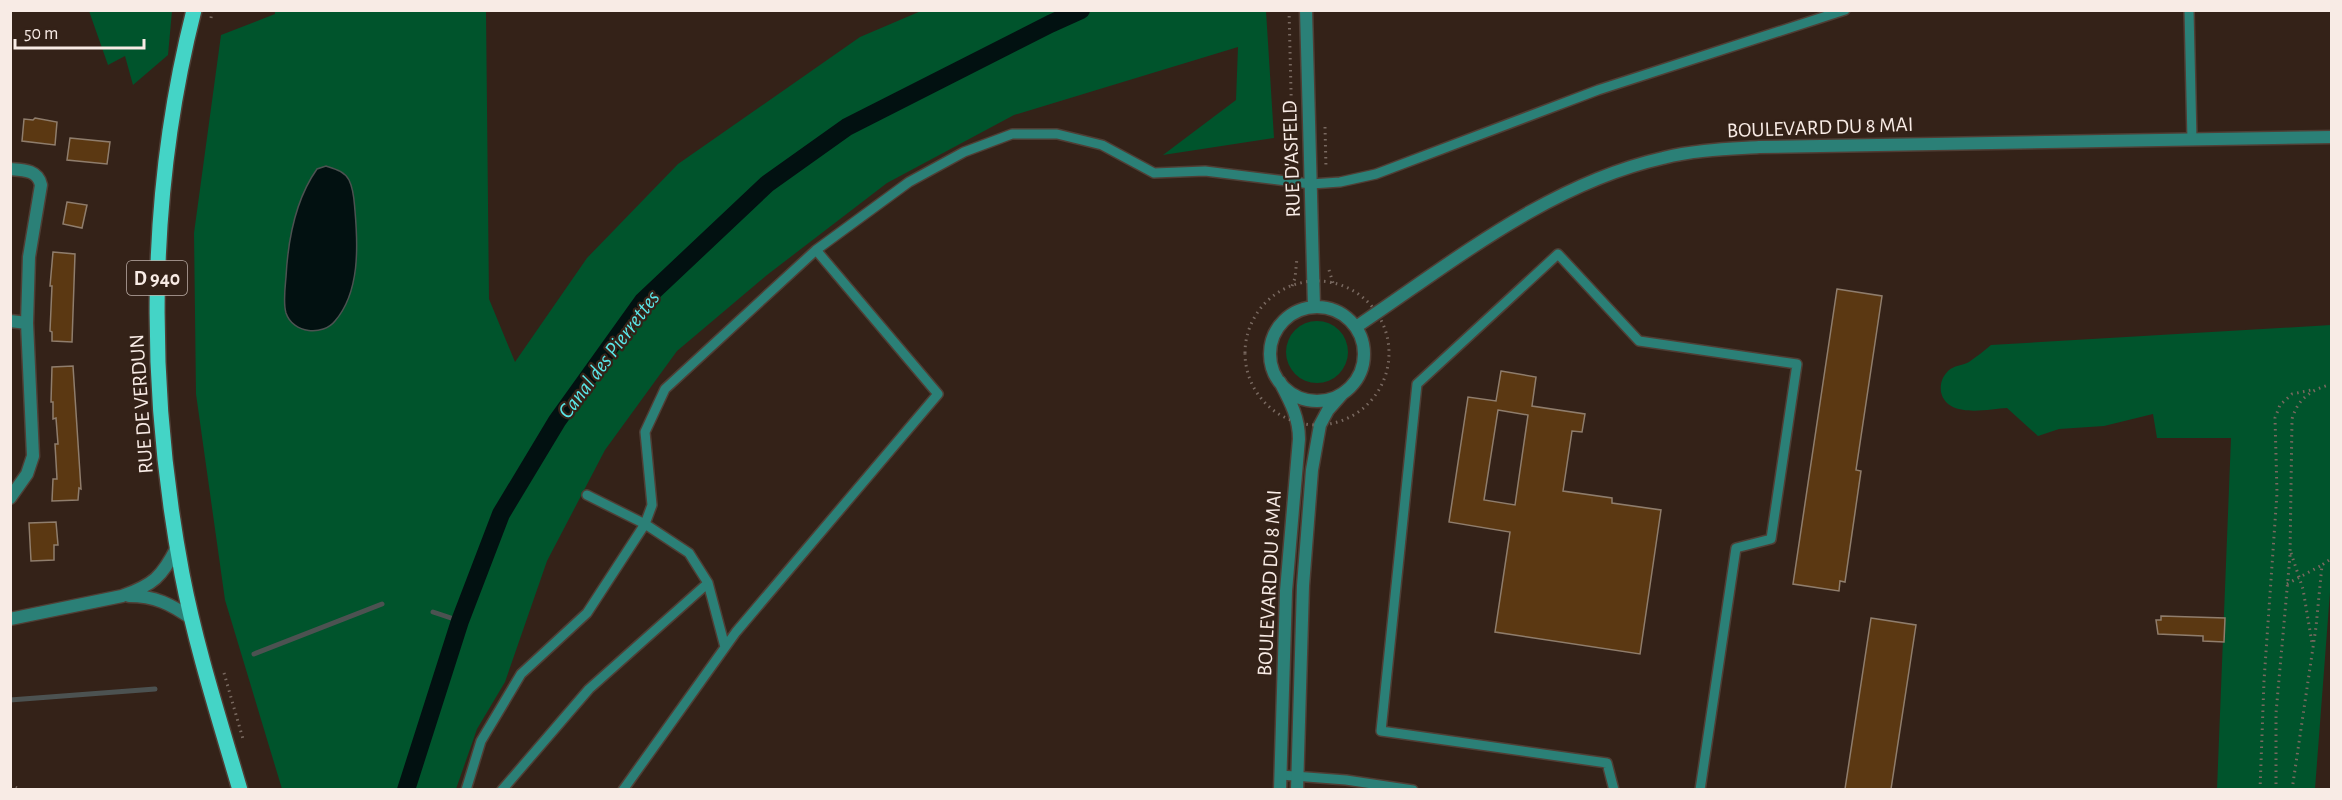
<svg xmlns="http://www.w3.org/2000/svg" width="2342" height="800" font-family="'Alegreya Sans',sans-serif">
<style>
.green{fill:#00542c}
.water{fill:#021111;stroke:#4c5251;stroke-width:1.5}
.lines{fill:none;stroke-linecap:round;stroke-linejoin:round}
.stream{stroke:#4c5251;stroke-width:5}
.canal{stroke:#021111;stroke-width:18}
.building{fill:#5b3812;stroke:#8f7d6c;stroke-width:1.5;fill-rule:evenodd}
.service-casing{stroke:#4f3e35;stroke-width:12}
.minor-casing{stroke:#4f3e35;stroke-width:15}
.tertiary-casing{stroke:#4f3e35;stroke-width:15}
.primary-casing{stroke:#4f3e35;stroke-width:18}
.path{stroke:#796960;stroke-width:3;stroke-dasharray:1.5 4.5;stroke-linecap:butt}
.service{stroke:#2b8077;stroke-width:9}
.minor{stroke:#2b8077;stroke-width:12}
.tertiary{stroke:#2b8077;stroke-width:12}
.primary{stroke:#44d4c6;stroke-width:15}
.labels{text-anchor:middle;stroke-width:4.5;stroke-linejoin:round;paint-order:stroke}
.shield{fill:#342218;stroke:#bdafa8;stroke-width:1.5}
.shield-label{font-size:20px;font-weight:bold;fill:#f8ebe5}
.street-label{font-size:21px;fill:#f8ebe5;stroke:#342218}
.water-label{font-size:22px;font-style:italic;fill:#5ae6e8;stroke:#342218}
</style>
<rect width="100%" height="100%" fill="#342218"/>
<path class="green" d="M 89,11 L 172,11 L 168,55 L 133,85 L 125,56 L 108,65 Z
M 275,11 L 486,11 L 489,299 L 515,362 L 587,258 L 678,164 L 860,37 L 921,11 L 1266,11 L 1274,138 L 1163,155 L 1236,100 L 1238,47 L 1014,115 L 887,183 L 767,275 L 677,351 L 605,450 L 547,561 L 505,682 L 477,729 L 456,789 L 282,789 L 225,600 L 196,394 L 194,233 L 221,35 L 275,14 Z
M1286 352a31 31 0 1 1 62 0a31 31 0 1 1-62 0Z
M 2331,325 L 2332,566 L 2315,789 L 2217,789 L 2231,438 L 2157,438 L 2153,414 L 2104,426 L 2059,429 L 2038,436 L 2007,408 C 1988,409 1947,419 1941,392 C 1940,384 1942,377 1948,371 C 1954,365 1962,366 1969,362 C 1976,357 1984,351 1991,345 Z"/>
<path class="water" d="M 326,166 C 335,169 344,171 349,180 C 354,190 354,200 355,211 C 358,246 360,292 335,321 C 323,336 293,334 286,313 C 283,303 285,288 286,277 C 288,239 295,200 317,169 Z"/>
<g class="lines">
<path class="stream" d="M 433,612 L 460,621
M 254,654 L 382,604
M 10,700 L 155,689"/>
<path class="canal" d="M 406,790 L 460,621 L 501,514 L 557,421 L 643,301 L 767,184 L 847,127 L 1050,24 L 1081,10"/>
</g>
<path class="building" d="M 35,118 L 57,122 L 55,145 L 22,141 L 24,119 L 33,120 Z
M 70,138 L 110,142 L 107,164 L 67,160 Z
M 67,202 L 87,205 L 82,228 L 63,224 Z
M 53,252 L 75,254 L 72,342 L 52,341 L 52,332 L 50,331 L 52,286 L 50,286 Z
M 1837,289 L 1882,296 L 1856,470 L 1861,471 L 1845,582 L 1840,581 L 1839,591 L 1793,584 Z
M 73,366 L 81,489 L 79,488 L 78,500 L 52,501 L 53,479 L 57,479 L 55,444 L 58,444 L 56,418 L 53,419 L 53,402 L 51,402 L 52,367 Z
M 1501,371 L 1536,377 L 1532,406 L 1585,414 L 1582,432 L 1572,431 L 1563,491 L 1612,498 L 1612,503 L 1661,510 L 1640,654 L 1495,632 L 1510,532 L 1449,522 L 1468,397 L 1496,401 ZM 1498,410 L 1528,415 L 1515,505 L 1484,500 Z
M 56,522 L 58,545 L 54,545 L 54,560 L 31,561 L 29,523 Z
M 2161,616 L 2225,618 L 2224,642 L 2203,641 L 2203,636 L 2158,634 L 2156,620 L 2161,620 Z
M 1871,618 L 1916,625 L 1891,789 L 1845,789 Z"/>
<g class="lines">
<defs>
<path id="service" d="M 2189,10 L 2192,140
M 587,495 L 645,524 L 652,505 L 645,432 L 665,389 L 816,250
M 1281,775 L 1346,780 L 1413,790
M 466,790 L 481,741 L 521,674 L 587,613 L 645,524 L 689,553 L 708,583 L 725,647
M 502,790 L 589,689 L 708,583
M 623,790 L 736,632 L 938,394 L 816,250 L 909,182 L 964,152 L 1012,134 L 1057,134 L 1102,145 L 1154,173 L 1205,171 L 1311,184 L 1340,182 L 1376,174 L 1598,90 L 1845,10
M 1614,790 L 1607,763 L 1381,731 L 1417,384 L 1558,254 L 1639,341 L 1797,364 L 1771,539 L 1736,548 L 1700,790"/>
<path id="minor" d="M 10,169 C 24,170 38,170 41,185 L 29,257 L 27,323 L 33,456 L 27,474 L 10,498
M 10,321 L 27,323
M 129,596 C 155,596 171,604 192,619
M 10,619 L 122,596 C 153,585 162,577 177,547"/>
<path id="tertiary" d="M 1306,10 L 1314,307
M1270 354a47 47 0 1 1 94 0a47 47 0 1 1-94 0Z
M 1356,327 C 1453,262 1548,184 1663,158 C 1694,150 1727,149 1759,147 L 2332,137
M 1280,790 L 1286,591 L 1299,439 C 1299,417 1290,401 1280,382
M 1297,790 L 1303,586 L 1312,470 L 1320,425 L 1328,410 L 1343,393"/>
<path id="primary" d="M 194,10 C 147,195 147,388 182,574 C 196,647 219,718 240,790"/>
</defs>
<use href="#service" class="service-casing"/>
<use href="#minor" class="minor-casing"/>
<use href="#tertiary" class="tertiary-casing"/>
<use href="#primary" class="primary-casing"/>
<path class="path" d="M 1289,10 L 1293,171
M 211,18 L 212,10
M 1325,127 L 1326,168
M 1294,195 L 1295,213
M 1329,270 L 1333,283
M1245 353a72 72 0 1 1 144 0a72 72 0 1 1-144 0Z
M 1292,286 L 1295,278 L 1297,258
M 2291,553 L 2303,589 L 2312,643
M 2287,584 L 2322,565
M 224,673 L 243,739
M 10,785 L 22,790
M 2260,790 L 2264,681 L 2277,493 L 2275,418 L 2280,405 L 2292,394 L 2311,390
M 2276,790 L 2276,713 L 2290,556 L 2292,419 C 2298,398 2311,390 2332,384
M 2292,790 L 2316,627 L 2322,565 L 2332,558"/>
<use href="#service" class="service"/>
<use href="#minor" class="minor"/>
<use href="#tertiary" class="tertiary"/>
<use href="#primary" class="primary"/>
</g>
<g class="labels">
<rect class="shield" x="127" y="261" width="60" height="34" rx="4.5"/>
<g class="shield-label">
<text x="157" y="285">D 940</text>
</g>
<g class="street-label">
<text transform="translate(1820 127) rotate(-2)" y="7">BOULEVARD DU 8 MAI</text>
<text transform="translate(1291 159) rotate(-92)" y="7">RUE D'ASFELD</text>
<text transform="translate(141 404) rotate(-94)" y="7">RUE DE VERDUN</text>
<text transform="translate(1269 583) rotate(-87)" y="7">BOULEVARD DU 8 MAI</text>
</g>
<g class="water-label">
<text transform="translate(608 354) rotate(-53)" y="8">Canal des Pierrettes</text>
</g>
</g>
<rect width="2342" height="800" fill="none" stroke="#f8ebe5" stroke-width="24"/>
<path d="M15 39v9h129v-9" fill="none" stroke="#f8ebe5" stroke-width="3"/>
<text x="24" y="39" font-size="18" fill="#f8ebe5" stroke="#342218" stroke-width="4.5" paint-order="stroke">50 m</text>
</svg>
